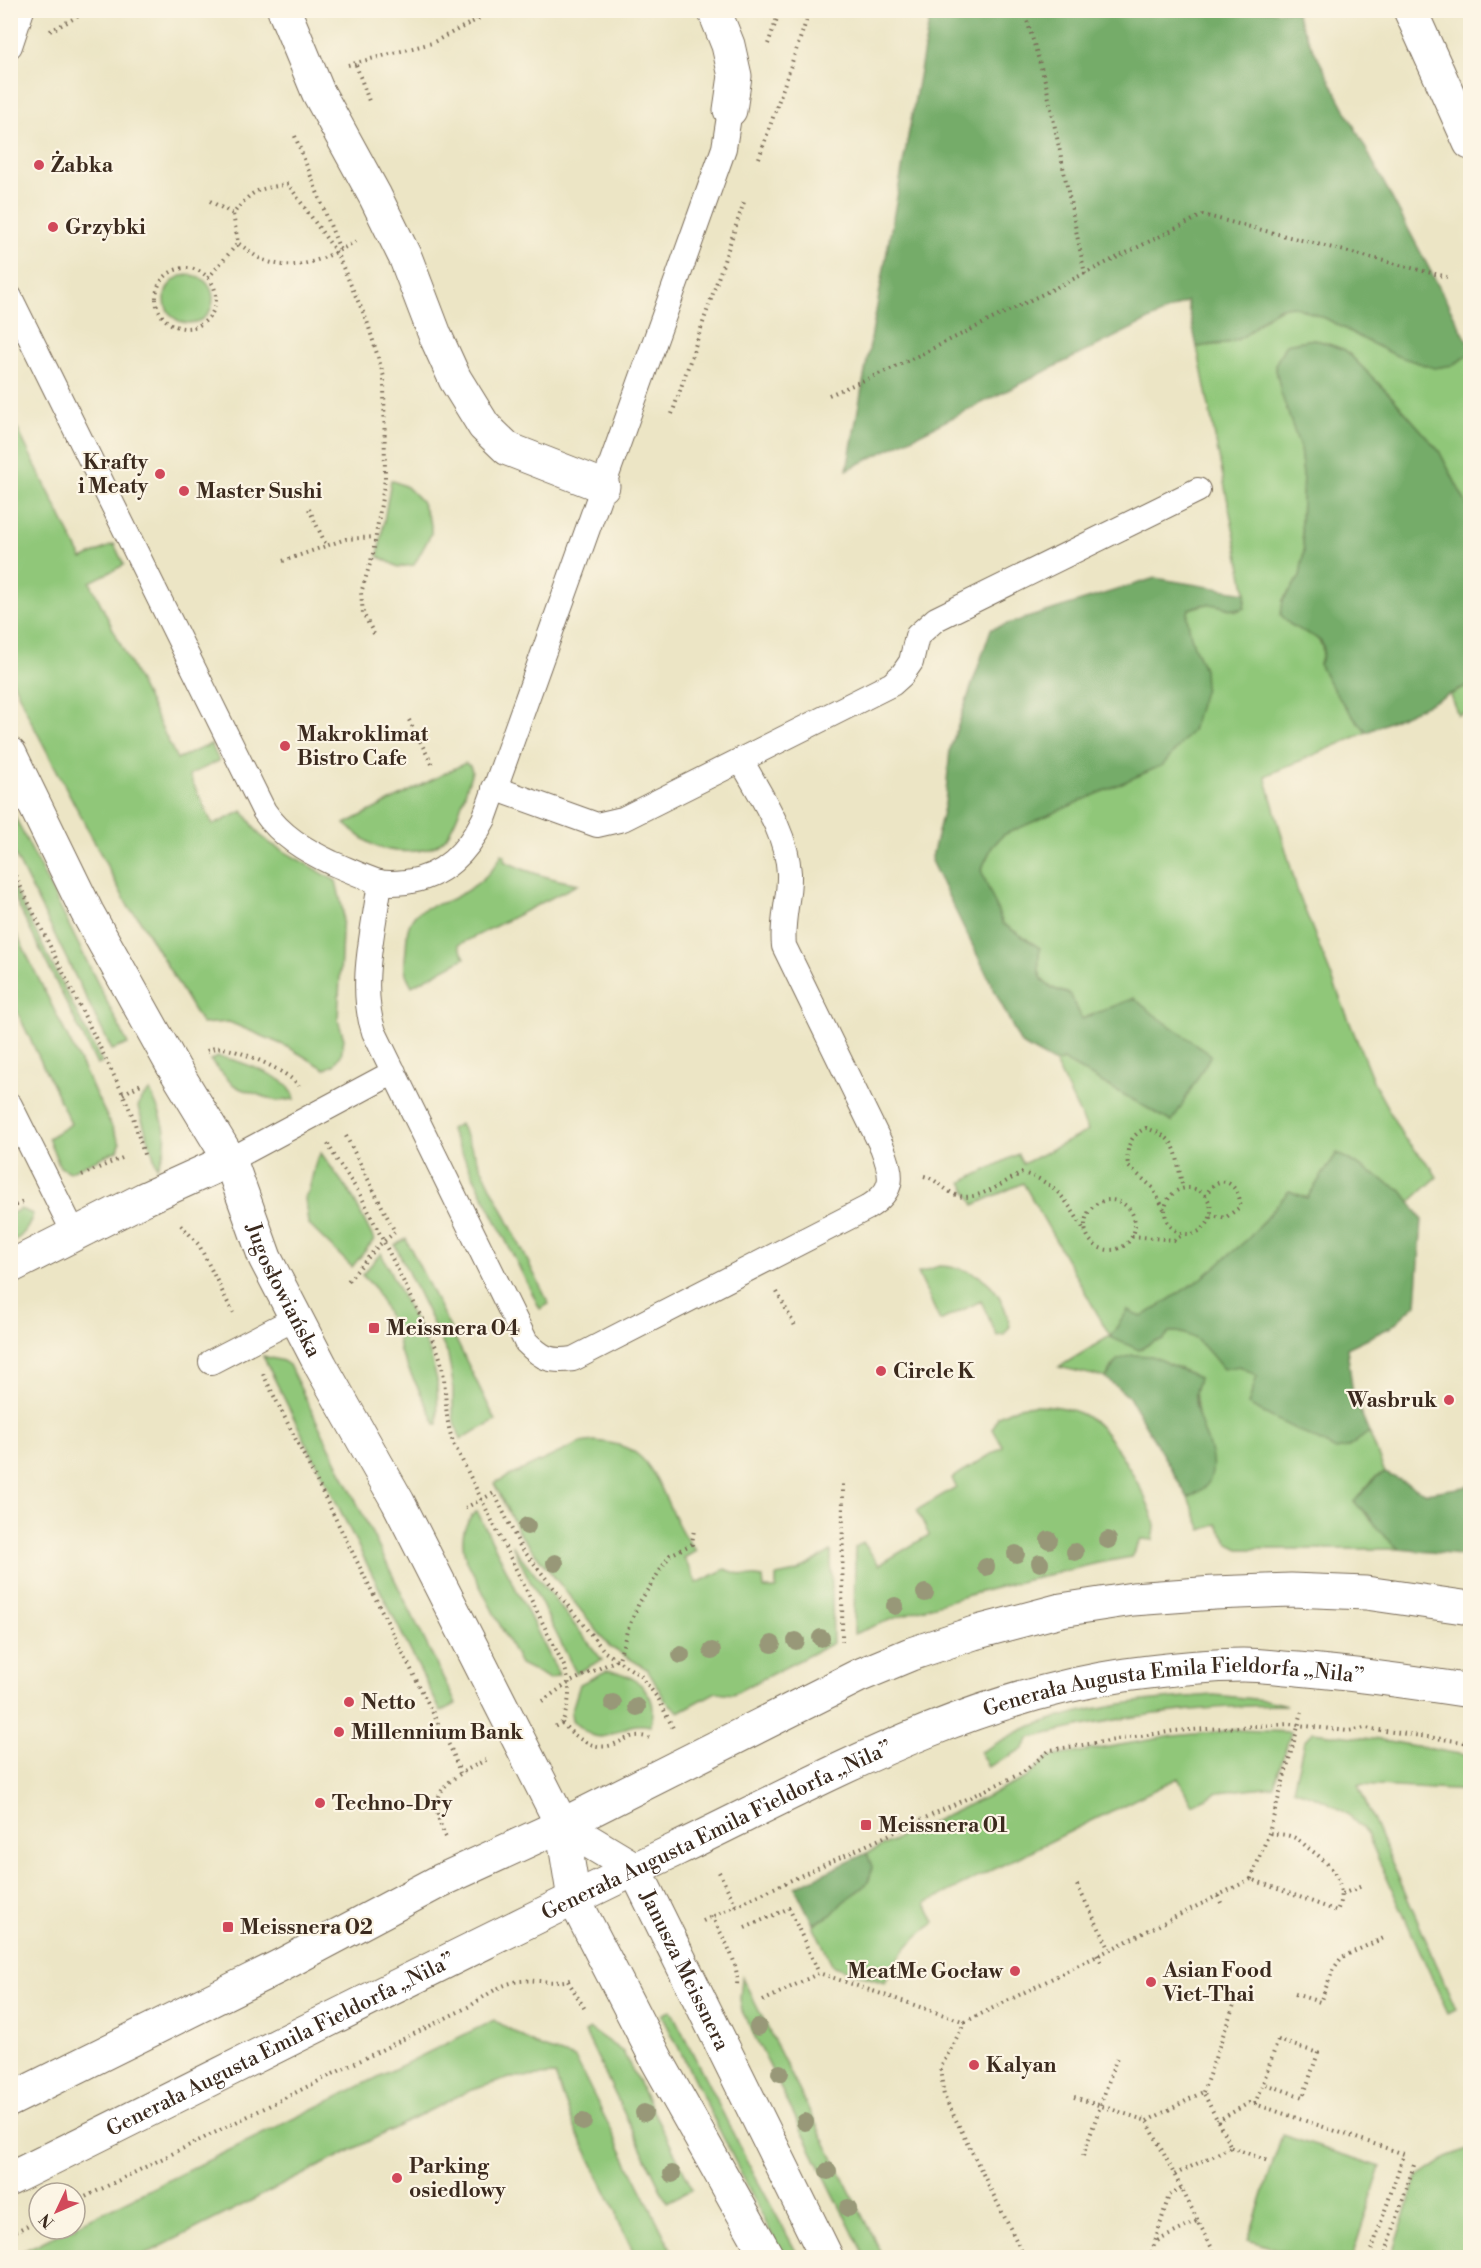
<svg xmlns="http://www.w3.org/2000/svg" width="1481" height="2268" font-family="'Libre Bodoni',serif">
<style>
.green{fill:#90c779;stroke:#66784c;stroke-width:1.5}
.forest{fill:#74ac69;stroke:#586b44;stroke-width:1.5}
.lines{fill:none;stroke-linecap:round;stroke-linejoin:round}
.lane-casing{stroke:#796b58;stroke-width:26}
.street-casing{stroke:#796b58;stroke-width:35}
.secondary-casing{stroke:#796b58;stroke-width:35}
.path{stroke:#796b58;stroke-width:4;stroke-dasharray:1.5 4.5;stroke-linecap:butt}
.lane{stroke:#fff;stroke-width:24}
.street{stroke:#fff;stroke-width:33}
.secondary{stroke:#fff;stroke-width:33}
.tree{fill:#989878}
.poi-dot{fill:#d1495b;stroke:#fcf5e5;stroke-width:2}
.labels{text-anchor:middle;stroke-width:4.5;stroke-linejoin:round;paint-order:stroke}
.poi-label{font-size:21px;font-weight:bold;fill:#3b2a1e;stroke:#fcf5e5;text-anchor:start}
.street-label{font-size:21px;fill:#3b2a1e;stroke:#fcf5e5}
</style>
<rect width="100%" height="100%" fill="#fcf5e5"/>
<filter id="ink" filterUnits="userSpaceOnUse"><feTurbulence type="fractalNoise" baseFrequency=".0167" numOctaves="2"/><feDisplacementMap in="SourceGraphic" scale="12" xChannelSelector="R" yChannelSelector="G"/><feConvolveMatrix kernelMatrix="1 2 1 2 8 2 1 2 1" color-interpolation-filters="sRGB"/></filter>
<filter id="wash" filterUnits="userSpaceOnUse"><feTurbulence type="fractalNoise" baseFrequency=".008" numOctaves="4" result="noise"/><feDisplacementMap in="SourceGraphic" scale="24" xChannelSelector="R" yChannelSelector="G"/><feGaussianBlur stdDeviation="1.35" result="paint"/><feColorMatrix in="noise" values="0 0 0 0 0 0 0 0 0 0 0 0 0 0 0 0 0 1.4 0 .05"/><feComposite in="paint" operator="in"/></filter>
<g filter="url(#wash)">
<rect width="100%" height="100%" fill="#ece5c5"/>
<path class="green" d="M165 299a24 24 0 1 1 48 0a24 24 0 1 1-48 0Z
M 1293,306 C 1336,317 1371,348 1415,361 C 1422,363 1430,367 1437,367 C 1450,367 1459,361 1470,354 L 1470,511 L 1439,451 L 1391,396 L 1345,350 L 1314,339 L 1286,344 L 1275,365 L 1300,448 L 1303,475 L 1301,524 L 1304,550 L 1300,577 L 1283,600 L 1291,625 C 1309,632 1332,641 1319,664 C 1332,690 1347,711 1367,732 L 1265,776 L 1298,893 L 1374,1083 L 1404,1138 L 1431,1167 L 1437,1177 L 1410,1202 L 1402,1191 L 1337,1153 L 1307,1198 L 1289,1191 L 1249,1238 L 1201,1279 L 1142,1317 L 1139,1350 L 1154,1341 L 1163,1340 L 1169,1332 L 1177,1332 L 1191,1336 L 1204,1344 L 1211,1354 L 1240,1366 L 1257,1376 L 1347,1448 L 1369,1432 L 1385,1473 L 1375,1477 L 1354,1502 C 1370,1517 1383,1534 1399,1549 L 1239,1549 L 1229,1544 L 1217,1524 L 1202,1530 L 1188,1498 L 1205,1487 L 1211,1455 L 1200,1427 L 1195,1392 L 1199,1378 C 1175,1367 1135,1341 1112,1366 C 1109,1369 1108,1375 1106,1378 L 1059,1367 L 1110,1336 L 1023,1183 L 974,1205 L 962,1182 L 1018,1154 L 1023,1164 L 1088,1131 L 1055,1063 L 1063,1060 L 1172,1122 L 1148,1010 L 1134,998 L 1082,1019 L 1070,994 C 1041,987 1035,977 1040,948 L 1003,924 L 981,870 L 992,847 L 1003,835 L 1163,765 L 1204,669 C 1197,651 1183,628 1189,609 L 1210,603 L 1237,611 L 1244,608 L 1246,593 L 1197,347 C 1212,345 1231,345 1244,336 C 1261,324 1270,308 1293,306 Z
M 11,416 L 82,559 L 114,544 L 124,565 L 90,582 L 177,759 L 211,744 L 219,761 L 189,775 L 213,825 L 243,811 L 259,834 L 271,844 L 336,881 L 343,911 L 338,1020 L 344,1039 L 341,1055 L 334,1065 L 325,1069 L 288,1047 L 229,1022 L 202,1024 L 138,917 L 129,908 L 31,721 L 11,677 Z
M 391,480 L 407,487 L 421,501 L 431,524 L 431,534 L 414,565 L 398,567 L 378,556 Z
M 1470,685 L 1470,710 L 1458,715 L 1450,695 Z
M 465,763 L 470,766 L 472,771 C 465,792 459,819 446,837 C 432,855 396,854 375,846 C 364,841 354,831 345,824 Z
M 11,809 L 128,1044 L 112,1050 L 11,847 Z
M 502,854 L 505,856 L 504,861 C 527,872 553,880 579,884 L 458,945 L 465,958 L 412,986 C 403,971 404,967 406,950 C 407,939 406,927 413,918 C 420,907 439,905 450,900 C 472,889 491,876 502,854 Z
M 10,881 L 102,1063 L 97,1065 L 11,891 Z
M 11,923 L 120,1143 L 118,1150 L 69,1172 L 60,1167 L 48,1138 L 71,1124 L 11,999 Z
M 218,1057 C 234,1058 271,1073 285,1083 C 290,1087 292,1093 295,1099 L 277,1101 L 241,1089 L 232,1084 L 210,1060 Z
M 150,1091 C 162,1117 174,1139 157,1167 L 138,1107 L 141,1099 Z
M 460,1124 L 549,1304 L 540,1309 L 450,1129 Z
M 321,1153 L 352,1196 L 374,1240 L 352,1267 L 308,1224 L 305,1198 L 309,1190 L 316,1161 Z
M 20,1209 L 33,1214 C 29,1228 23,1236 11,1243 L 11,1214 Z
M 406,1239 L 496,1421 L 460,1439 L 453,1415 L 453,1383 L 448,1355 L 395,1245 Z
M 381,1253 L 430,1353 L 437,1380 L 438,1424 L 436,1424 L 400,1352 L 397,1333 L 374,1287 L 362,1275 Z
M 939,1266 C 980,1268 1001,1285 1010,1326 L 1004,1335 L 997,1336 L 981,1301 L 940,1321 L 918,1273 Z
M 263,1356 L 283,1361 L 289,1365 L 456,1704 L 441,1712 Z
M 1034,1405 C 1056,1405 1073,1408 1092,1420 C 1111,1432 1152,1503 1155,1526 C 1155,1530 1154,1535 1153,1540 L 1141,1539 L 1131,1557 L 1098,1563 C 1015,1583 932,1601 854,1634 L 855,1548 L 863,1542 L 879,1565 L 929,1535 L 917,1510 L 956,1487 L 952,1478 L 1003,1447 L 993,1429 L 998,1416 L 1018,1407 Z
M 594,1441 C 608,1442 626,1445 638,1455 C 657,1470 668,1507 680,1528 C 684,1536 690,1544 696,1551 L 684,1558 L 697,1583 L 725,1569 L 742,1575 L 763,1578 L 764,1589 L 776,1589 L 776,1576 L 796,1572 L 831,1551 L 833,1643 L 733,1694 L 716,1692 L 679,1712 L 665,1700 L 647,1669 L 610,1647 L 519,1533 L 494,1483 L 580,1443 Z
M 477,1511 L 559,1675 L 550,1679 L 520,1664 L 466,1559 C 460,1542 462,1523 477,1511 Z
M 512,1545 L 602,1660 L 576,1673 Z
M 606,1671 C 636,1673 662,1695 650,1726 C 615,1717 609,1759 572,1720 L 571,1713 L 580,1684 Z
M 1214,1695 L 1265,1700 L 1287,1705 C 1198,1706 1116,1716 1030,1738 L 1023,1749 L 988,1767 L 980,1752 C 996,1744 1012,1734 1029,1727 C 1088,1705 1151,1699 1214,1695 Z
M 1236,1730 L 1291,1732 L 1274,1786 L 1219,1792 L 1192,1805 L 1178,1778 L 926,1903 L 935,1923 C 912,1939 896,1956 885,1983 L 833,1966 L 813,1925 L 831,1915 L 843,1902 L 862,1888 L 872,1867 L 867,1853 L 1026,1778 L 1049,1757 L 1174,1736 Z
M 1313,1732 L 1388,1741 L 1470,1756 L 1470,1791 L 1358,1785 L 1456,2009 L 1448,2013 L 1367,1834 C 1350,1810 1321,1798 1293,1789 L 1304,1742 Z
M 742,1977 L 883,2257 L 865,2257 L 742,2011 L 740,1999 Z
M 671,2010 L 749,2165 L 799,2257 L 783,2257 L 662,2015 Z
M 494,2020 L 542,2048 L 575,2058 L 675,2257 L 636,2257 L 618,2220 L 617,2213 L 573,2124 L 555,2075 L 510,2078 L 466,2092 L 140,2257 L 11,2257 L 69,2229 L 75,2229 L 75,2226 Z
M 590,2029 L 623,2052 L 693,2189 L 667,2202 L 585,2032 Z
M 1282,2135 L 1381,2167 L 1352,2257 L 1302,2257 L 1248,2240 Z
M 1470,2149 L 1470,2257 L 1391,2257 L 1417,2178 L 1447,2158 Z"/>
<path class="forest" d="M 931,11 L 1295,11 L 1308,39 L 1470,346 L 1470,354 L 1453,365 L 1434,368 L 1397,356 L 1365,340 L 1327,319 L 1293,306 L 1281,307 L 1269,314 L 1244,336 L 1232,342 L 1197,347 L 1187,301 L 847,470 Z
M 1314,339 L 1345,350 L 1391,396 L 1439,451 L 1470,511 L 1470,685 L 1367,732 C 1347,711 1332,690 1319,664 C 1335,636 1306,636 1291,625 C 1287,623 1284,618 1281,615 L 1283,600 L 1300,577 L 1304,550 L 1301,524 L 1303,475 L 1300,448 L 1281,393 L 1275,365 L 1286,344 Z
M 1155,578 L 1246,593 L 1244,608 C 1226,614 1217,596 1189,609 L 1187,617 L 1192,641 L 1204,669 L 1205,688 L 1192,731 L 1163,765 L 1003,835 L 992,847 L 981,870 L 1003,924 L 1040,948 C 1035,977 1041,987 1070,994 L 1082,1019 L 1134,998 L 1148,1010 L 1211,1055 L 1172,1122 L 1063,1060 L 1055,1063 L 1021,1044 L 931,861 L 945,803 L 950,749 L 991,629 Z
M 1337,1153 L 1402,1191 L 1422,1219 L 1416,1304 L 1391,1327 L 1347,1348 L 1353,1394 L 1369,1432 L 1347,1448 L 1336,1450 L 1248,1405 L 1257,1376 L 1240,1366 L 1223,1369 C 1208,1351 1195,1330 1169,1332 L 1163,1340 L 1154,1341 L 1139,1350 L 1110,1337 L 1128,1310 L 1142,1317 L 1201,1279 L 1249,1238 L 1289,1191 L 1307,1198 Z
M 1132,1355 L 1152,1356 L 1199,1378 C 1198,1382 1196,1387 1195,1392 C 1192,1421 1221,1451 1210,1480 C 1206,1489 1196,1493 1188,1498 L 1129,1397 L 1106,1378 L 1117,1360 Z
M 1385,1473 L 1427,1493 L 1470,1486 L 1470,1556 L 1399,1549 L 1379,1531 L 1371,1518 L 1354,1502 L 1376,1477 Z
M 867,1853 L 872,1867 L 869,1882 L 843,1902 L 831,1915 L 813,1924 L 795,1887 Z"/>
</g>
<g filter="url(#ink)">
<g class="lines">
<defs>
<path id="lane" d="M 10,46 L 22,10
M 10,297 L 264,811 C 281,836 305,850 332,863 C 347,869 363,877 379,882 C 388,884 397,883 406,882 C 444,877 467,852 484,819 L 724,148 L 730,110
M 494,788 L 597,825 L 623,819 L 892,684 L 902,675 L 911,662 L 917,636 L 936,619 L 1198,490
M 380,882 C 374,929 358,986 374,1032 L 526,1342 C 543,1359 550,1362 573,1359 L 867,1208 C 896,1190 893,1176 882,1147 L 784,946 C 781,919 790,898 789,873 C 787,833 760,795 741,760
M 10,1105 L 75,1235
M 230,1160 L 394,1072
M 211,1362 L 296,1318"/>
<path id="street" d="M 284,10 L 318,92 L 375,196 L 406,259 L 435,335 L 455,379 L 484,426 L 508,449 L 603,486
M 714,10 L 728,45 L 735,76 L 730,110
M 10,1267 L 144,1199 L 230,1160"/>
<g id="secondary">
<path d="M 1410,10 L 1470,143"/>
<path id="s1" d="M 10,754 L 87,912 L 174,1068 L 230,1160 L 265,1258 L 321,1366 L 398,1502 L 562,1825 L 574,1899 L 658,2062 L 768,2258"/>
<path id="s2" d="M 562,1825 L 635,1869 L 827,2258"/>
<path d="M 10,2100 L 280,1966 L 440,1881 L 562,1825 L 858,1676 L 911,1654 L 974,1633 L 1061,1610 L 1133,1599 L 1214,1593 L 1291,1590 L 1366,1593 L 1470,1608"/>
<path id="s3" d="M 10,2179 C 232,2069 453,1956 677,1849 C 822,1779 962,1699 1125,1675 C 1163,1670 1204,1665 1243,1665 C 1261,1665 1280,1668 1298,1669 C 1356,1674 1413,1682 1470,1691"/>
</g>
</defs>
<use href="#lane" class="lane-casing"/>
<use href="#street" class="street-casing"/>
<use href="#secondary" class="secondary-casing"/>
<path class="path" d="M 467,10 L 478,19
M 1024,10 L 1046,84 L 1085,274
M 50,31 L 90,10
M 768,44 L 780,10
M 348,65 L 432,43 L 478,19 L 488,10
M 356,65 L 369,101
M 295,136 L 340,250
M 759,158 L 810,10
M 210,201 L 233,214
M 356,241 C 328,257 299,273 266,261 C 256,258 247,249 238,243 L 233,214 C 254,188 256,190 288,184 L 336,252 L 367,321 L 384,377 L 385,479 L 373,554 L 361,593 L 363,613 L 374,634
M156 298a30 30 0 1 1 60 0a30 30 0 1 1-60 0Z
M 208,278 L 238,243
M 829,395 L 895,367 L 1203,215 L 1447,277
M 672,414 L 744,202
M 309,509 L 326,545
M 283,561 L 346,539 L 375,537
M 409,720 L 432,764
M 10,865 L 123,1094 L 133,1117 L 145,1158
M 207,1051 C 211,1049 215,1047 221,1048 C 238,1049 290,1072 299,1086
M 123,1094 L 141,1084
M 346,1136 L 395,1232 L 378,1246 L 348,1281
M 328,1144 L 338,1162 L 360,1194 L 436,1347 C 450,1379 441,1409 453,1442 L 564,1666 C 572,1687 570,1702 562,1723 L 554,1727
M 82,1175 L 122,1158
M 924,1176 C 936,1179 941,1187 952,1193 C 972,1206 1003,1182 1022,1173 C 1055,1181 1069,1203 1085,1232
M1165 1211a23 23 0 1 1 46 0a23 23 0 1 1-46 0Z
M 1205,1196 C 1208,1192 1211,1186 1215,1184 C 1229,1175 1242,1194 1240,1207 L 1225,1218 L 1211,1215
M1085 1225a25 25 0 1 1 50 0a25 25 0 1 1-50 0Z
M 10,1208 L 23,1202
M 1164,1209 L 1152,1187 L 1128,1166 C 1126,1148 1129,1136 1146,1128 C 1183,1140 1174,1155 1183,1188
M 181,1225 L 199,1245 L 233,1313
M 1132,1236 L 1174,1240 L 1184,1234
M 777,1292 L 795,1326
M 263,1374 L 453,1753 L 460,1773
M 465,1508 L 494,1493 L 520,1546 L 605,1652 L 641,1676 L 659,1700 L 673,1728
M 842,1642 L 843,1483
M 542,1701 L 570,1682 L 619,1659 L 627,1631 L 639,1603 L 670,1555 L 692,1544 L 694,1529
M 562,1723 C 575,1737 592,1751 612,1745 C 626,1740 633,1732 649,1738
M 446,1837 C 422,1791 450,1778 488,1759
M 719,1872 L 736,1906
M 1251,1879 L 1269,1833 L 1302,1712
M 1077,1885 L 1109,1948
M 1342,1894 L 1362,1886
M 1218,1896 L 1222,1905
M 712,1916 C 723,1939 739,1960 737,1986
M 703,1921 L 1022,1773 L 1050,1750 L 1174,1731 L 1289,1724 L 1348,1731 L 1365,1728 L 1470,1743
M 745,1928 L 789,1908 L 819,1973
M 1097,1955 L 1102,1965
M 568,1981 L 586,2011
M 1295,1994 L 1320,2002 L 1334,1968 L 1342,1957 L 1386,1937
M 763,2001 L 819,1973 L 965,2022 L 940,2069 L 944,2096 L 1025,2258
M 965,2022 L 1251,1879 L 1337,1911 C 1349,1883 1330,1863 1308,1848 C 1304,1844 1298,1839 1293,1837 C 1286,1834 1276,1834 1269,1833
M 1278,2040 L 1318,2053 L 1303,2097 L 1263,2083 Z
M 1203,2092 L 1238,1993
M 1074,2097 L 1147,2121 L 1217,2258
M 1255,2104 L 1263,2083
M 1147,2121 L 1203,2092 L 1231,2147 L 1174,2175
M 1217,2121 L 1249,2103 L 1255,2104 L 1404,2154 L 1369,2258
M 1231,2147 L 1268,2161
M 1083,2156 L 1118,2054
M 1181,2188 L 1169,2195 L 1155,2242 L 1198,2221
M 75,2202 L 470,2006 C 484,1997 503,1982 521,1981 C 540,1979 553,1985 573,1979
M 10,2234 L 39,2220
M 1150,2258 L 1155,2242
M 1384,2258 L 1414,2165"/>
<use href="#lane" class="lane"/>
<use href="#street" class="street"/>
<use href="#secondary" class="secondary"/>
</g>
<g class="tree">
<circle cx="527" cy="1526" r="9"/>
<circle cx="1049" cy="1540" r="9"/>
<circle cx="1108" cy="1540" r="9"/>
<circle cx="1075" cy="1552" r="9"/>
<circle cx="1016" cy="1554" r="9"/>
<circle cx="555" cy="1563" r="9"/>
<circle cx="1040" cy="1563" r="9"/>
<circle cx="986" cy="1567" r="9"/>
<circle cx="925" cy="1593" r="9"/>
<circle cx="895" cy="1606" r="9"/>
<circle cx="821" cy="1638" r="9"/>
<circle cx="796" cy="1641" r="9"/>
<circle cx="772" cy="1644" r="9"/>
<circle cx="712" cy="1651" r="9"/>
<circle cx="681" cy="1655" r="9"/>
<circle cx="613" cy="1703" r="9"/>
<circle cx="637" cy="1707" r="9"/>
<circle cx="758" cy="2027" r="9"/>
<circle cx="780" cy="2073" r="9"/>
<circle cx="644" cy="2113" r="9"/>
<circle cx="583" cy="2122" r="9"/>
<circle cx="805" cy="2122" r="9"/>
<circle cx="828" cy="2171" r="9"/>
<circle cx="672" cy="2174" r="9"/>
<circle cx="848" cy="2208" r="9"/>
</g>
</g>
<g class="poi-dot">
<circle cx="39" cy="165" r="6"/>
<circle cx="53" cy="227" r="6"/>
<circle cx="160" cy="474" r="6"/>
<circle cx="184" cy="491" r="6"/>
<circle cx="285" cy="746" r="6"/>
<rect x="368" y="1322" width="12" height="12" rx="3"/>
<circle cx="881" cy="1371" r="6"/>
<circle cx="1449" cy="1400" r="6"/>
<circle cx="349" cy="1702" r="6"/>
<circle cx="339" cy="1732" r="6"/>
<circle cx="320" cy="1803" r="6"/>
<rect x="860" y="1819" width="12" height="12" rx="3"/>
<rect x="222" y="1921" width="12" height="12" rx="3"/>
<circle cx="1015" cy="1971" r="6"/>
<circle cx="1151" cy="1982" r="6"/>
<circle cx="974" cy="2065" r="6"/>
<circle cx="397" cy="2178" r="6"/>
</g>
<g class="labels">
<g class="poi-label">
<text x="51" y="172">Żabka</text>
<text x="65" y="234">Grzybki</text>
<text x="148" y="469" text-anchor="end">Krafty<tspan x="148" dy="24">i Meaty</tspan></text>
<text x="196" y="498">Master Sushi</text>
<text x="297" y="741">Makroklimat<tspan x="297" dy="24">Bistro Cafe</tspan></text>
<text x="386" y="1335">Meissnera 04</text>
<text x="893" y="1378">Circle K</text>
<text x="1437" y="1407" text-anchor="end">Wasbruk</text>
<text x="361" y="1709">Netto</text>
<text x="351" y="1739">Millennium Bank</text>
<text x="332" y="1810">Techno-Dry</text>
<text x="878" y="1832">Meissnera 01</text>
<text x="240" y="1934">Meissnera 02</text>
<text x="1163" y="1977">Asian Food<tspan x="1163" dy="24">Viet-Thai</tspan></text>
<text x="1003" y="1978" text-anchor="end">MeatMe Gocław</text>
<text x="986" y="2072">Kalyan</text>
<text x="409" y="2173">Parking<tspan x="409" dy="24">osiedlowy</tspan></text>
</g>
<g class="street-label">
<text dy="7" stroke="none"><textPath href="#s1" startOffset="603">Jugosłowiańska</textPath></text>
<text dy="7" stroke="none"><textPath href="#s3" startOffset="1274">Generała Augusta Emila Fieldorfa „Nila”</textPath></text>
<text dy="7" stroke="none"><textPath href="#s3" startOffset="788">Generała Augusta Emila Fieldorfa „Nila”</textPath></text>
<text dy="7" stroke="none"><textPath href="#s2" startOffset="198">Janusza Meissnera</textPath></text>
<text dy="7" stroke="none"><textPath href="#s3" startOffset="302">Generała Augusta Emila Fieldorfa „Nila”</textPath></text>
</g>
</g>
<rect width="1481" height="2268" fill="none" stroke="#fcf5e5" stroke-width="36"/>
<g transform="translate(57 2211) rotate(226)"><circle r="28" fill="#fcf5e5" stroke="#afa495" stroke-width="1.5"/>
<path d="M0-4.5L10 22L0 15L-10 22Z" fill="#d1495b"/>
<text y="-9" font-size="16" font-weight="bold" text-anchor="middle" fill="#3b2a1e">N</text>
</g>
</svg>
